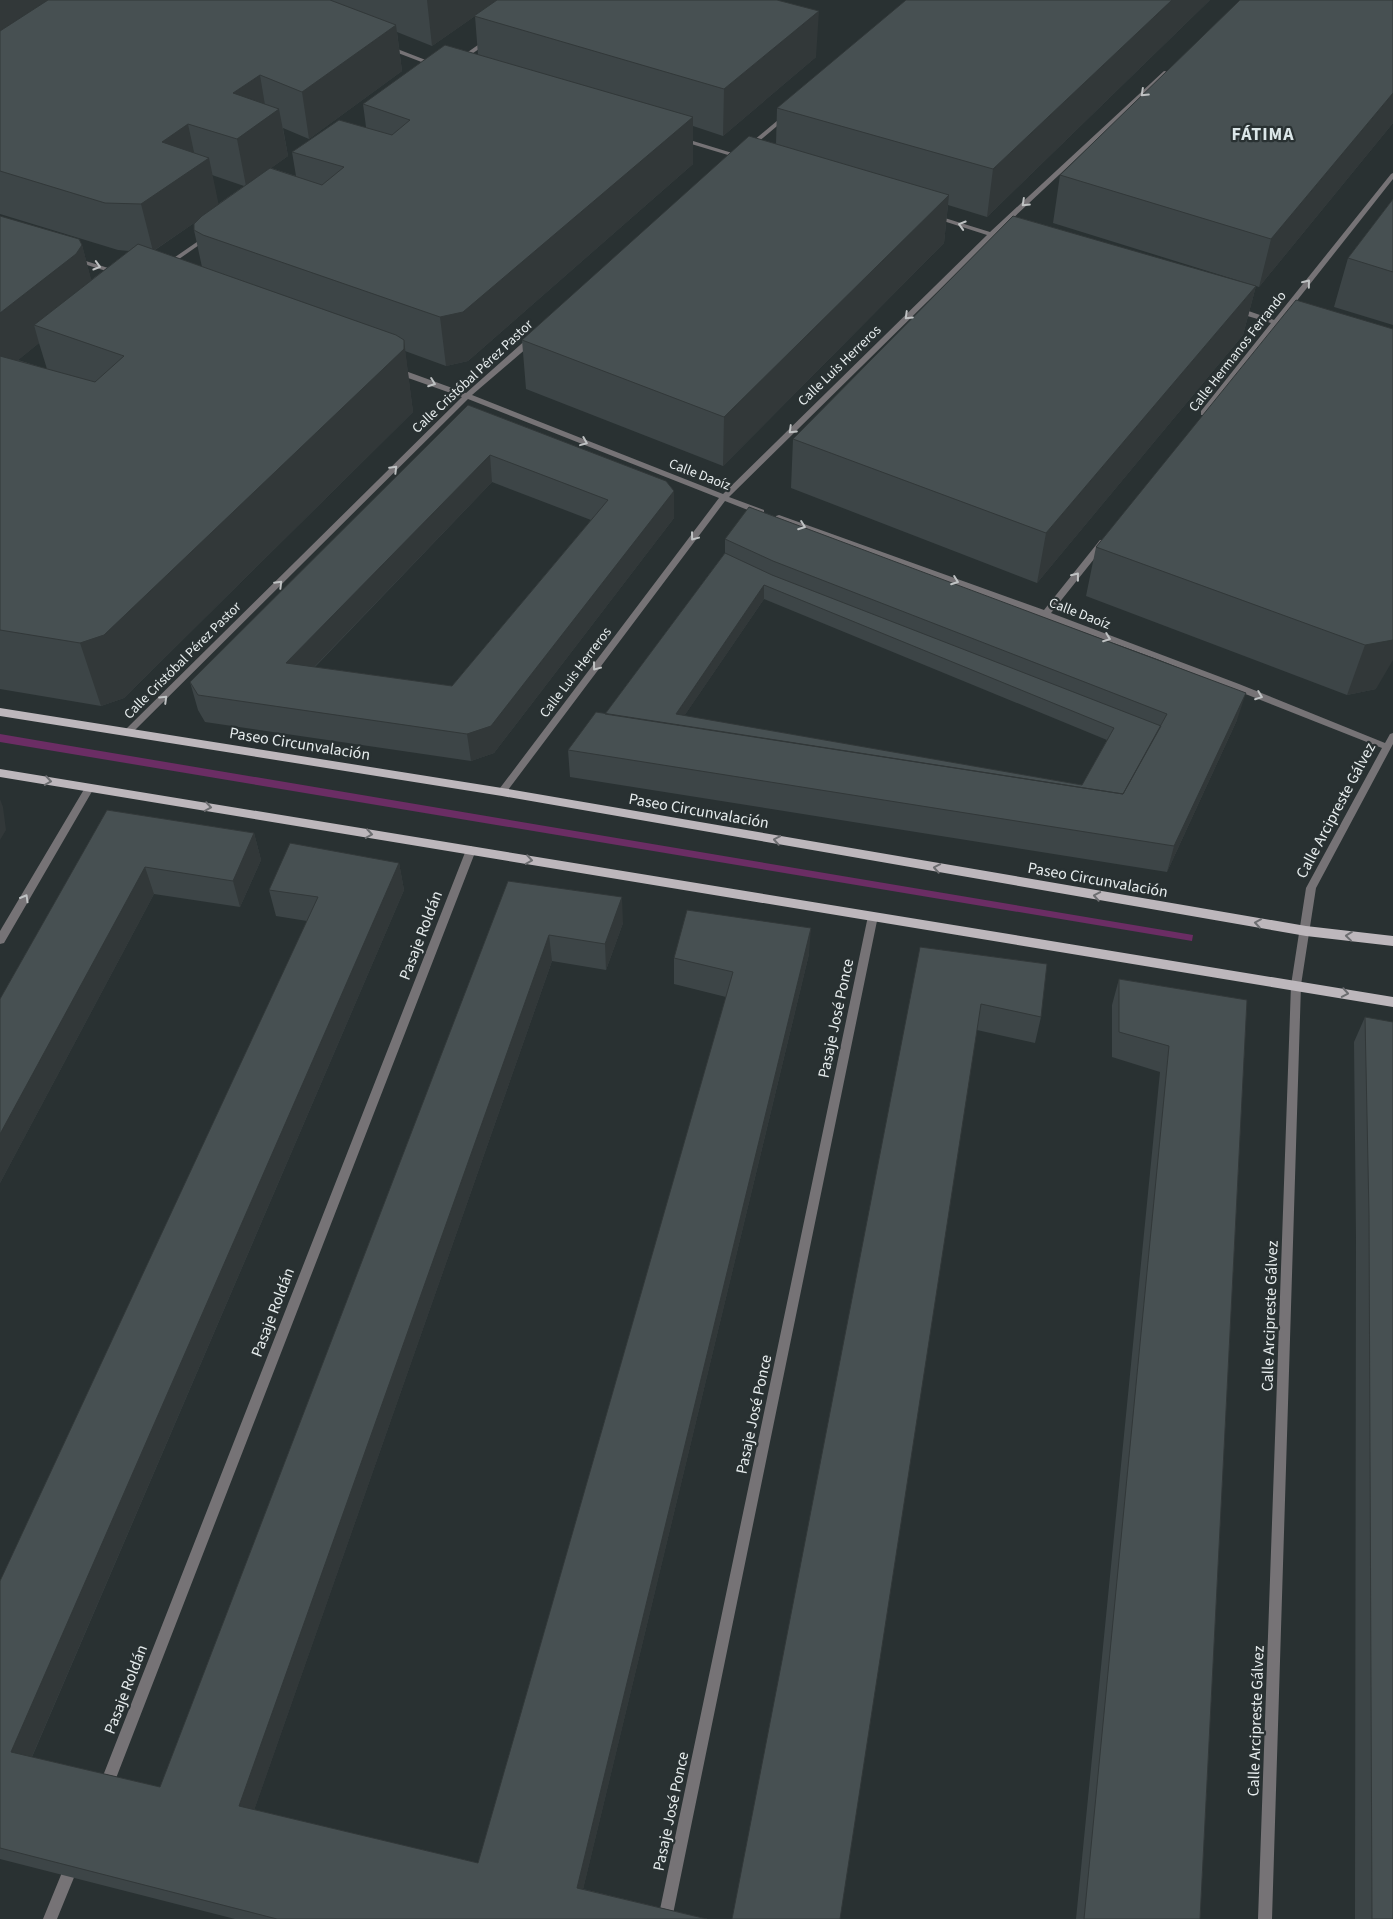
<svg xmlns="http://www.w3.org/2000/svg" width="1393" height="1919" font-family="'Source Sans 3',sans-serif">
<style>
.green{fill:#6b2d64}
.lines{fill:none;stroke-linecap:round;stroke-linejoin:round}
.street{fill:#767376;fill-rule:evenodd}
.primary{fill:#bdb7bc;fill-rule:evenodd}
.wall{fill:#3d4547;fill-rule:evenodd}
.shaded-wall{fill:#323839}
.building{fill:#475052;stroke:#323839;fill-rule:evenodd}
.oneway{stroke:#bfc2c3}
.oneway2{stroke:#6c6d70}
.labels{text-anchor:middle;stroke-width:4.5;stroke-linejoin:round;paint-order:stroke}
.far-street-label{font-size:14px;fill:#e6eced;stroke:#293132}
.street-label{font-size:16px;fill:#e6eced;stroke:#293132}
.far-district-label{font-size:18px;font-weight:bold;letter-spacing:1px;fill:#dbe6e8;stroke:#293132}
</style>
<rect width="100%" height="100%" fill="#293132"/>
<path class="green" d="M 0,734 L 41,741 L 1193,935 L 1192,941 L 0,742 Z"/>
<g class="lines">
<path class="street" d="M 485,40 L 490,41 L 462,61 L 458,61 L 458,59 Z
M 387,45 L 436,64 L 437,65 L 432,66 L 385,48 L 384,47 Z
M 1164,71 L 1169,72 L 996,234 L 1008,238 L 1008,240 L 993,237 L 729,497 L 764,510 L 764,514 L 758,514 L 725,501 L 505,794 L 499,794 L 497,792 L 719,498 L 468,399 L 131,734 L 125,734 L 123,732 L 125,730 L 462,397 L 394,373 L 394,369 L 400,369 L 466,393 L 529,337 L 535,337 L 535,341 L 472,395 L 723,494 L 987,235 L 931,217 L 931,215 L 935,215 L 990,232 Z
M 784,115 L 789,116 L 751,148 L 747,148 L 747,146 Z
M 680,137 L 742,156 L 743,157 L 738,158 L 678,140 L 678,138 Z
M 1393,173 L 1393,179 L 1280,322 L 1293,325 L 1293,329 L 1277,325 L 1207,415 L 1201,415 L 1201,411 L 1271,323 L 1234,312 L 1234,308 L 1240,308 L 1274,320 L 1391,174 Z
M 207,235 L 212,236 L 169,266 L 165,266 L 165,264 Z
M 73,257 L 121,272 L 123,273 L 119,275 L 71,260 L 71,258 Z
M 779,515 L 1044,610 L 1100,540 L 1106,540 L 1106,544 L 1051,613 L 1239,684 L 1385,743 L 1390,734 L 1393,733 L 1393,744 L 1316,888 L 1301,985 L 1272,1919 L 1258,1919 L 1291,985 L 1306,888 L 1382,748 L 1157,659 L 776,520 L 776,516 Z
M 89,785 L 94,788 L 4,943 L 0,944 L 0,931 L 86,786 Z
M 471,846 L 476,850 L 113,1786 L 111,1791 L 106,1793 L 101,1791 L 99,1786 L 466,850 Z
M 873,912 L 878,916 L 672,1919 L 658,1919 L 868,916 Z
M 68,1868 L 73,1870 L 75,1875 L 57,1919 L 43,1919 L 63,1870 Z"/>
<path class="primary" d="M 0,708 L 502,788 L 1306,926 L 1393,936 L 1393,946 L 1306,936 L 502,796 L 0,716 Z
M 0,769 L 1393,997 L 1393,1007 L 0,777 Z"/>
</g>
<path class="wall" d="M 0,0 L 777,0 L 816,57 L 723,136 L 693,126 L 693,164 L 468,361 L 446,366 L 405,351 L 413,412 L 124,698 L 101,706 L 0,689 L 0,216 L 82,245 L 91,280 L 129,251 L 118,250 L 0,214 ZM 475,16 L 478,55 L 363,104 L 366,127 L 292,152 L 296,176 L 271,168 L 288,156 L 283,128 L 309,139 L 402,71 L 397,32 L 432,46 ZM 212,175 L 244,186 L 218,204 ZM 197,221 L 194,230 L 202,267 L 155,250 ZM 39,343 L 47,369 L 18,360 Z
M 1210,0 L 987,217 L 948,205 L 944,243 L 723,466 L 526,389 L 522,340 L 776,144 L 777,108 Z
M 1393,0 L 1393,123 L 1259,287 L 1053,223 L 1060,175 Z
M 1393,199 L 1393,325 L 1334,307 L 1348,258 Z
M 1256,286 L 1243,335 L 1037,583 L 791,488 L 793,439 Z
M 1393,329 L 1376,689 L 1347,695 L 1086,596 L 1096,547 Z
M 468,405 L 674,491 L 674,518 L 494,753 L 471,761 L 205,722 L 198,710 L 190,682 ZM 492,482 L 591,520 L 452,686 L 315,667 Z
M 725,539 L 1237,720 L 1167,872 L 570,777 L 568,750 L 605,714 L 725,553 ZM 764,599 L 1107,740 L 1082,785 L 684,716 Z
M 107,810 L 254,833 L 261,860 L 240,907 L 154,894 L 0,1183 L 0,999 Z
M 399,863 L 404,890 L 32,1757 L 160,1787 L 508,881 L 623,923 L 606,970 L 552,961 L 254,1810 L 478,1863 L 726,997 L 674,984 L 674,958 L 809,954 L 583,1889 L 707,1919 L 235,1919 L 0,1859 L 0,1581 L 307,921 L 276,916 L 269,890 Z
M 920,947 L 1041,1017 L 1035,1043 L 977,1030 Z
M 1119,979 L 1247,1000 L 1200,1919 L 1076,1919 L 1160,1072 L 1112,1057 L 1112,1005 Z
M 1365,1017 L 1393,1919 L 1355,1919 L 1356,1238 L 1354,1042 Z"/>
<path class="shaded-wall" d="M 0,0 L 63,0 L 0,41 Z
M 427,0 L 498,0 L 432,46 Z
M 1172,0 L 1210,0 L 987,217 L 993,169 Z
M 819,11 L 816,57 L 723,136 L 724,89 Z
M 396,25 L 402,71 L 309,139 L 302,92 Z
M 260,75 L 267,117 L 279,109 L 288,156 L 246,186 L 237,139 L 233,93 Z
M 1393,93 L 1393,123 L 1259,287 L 1271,239 Z
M 693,117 L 693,164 L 468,361 L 446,366 L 440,317 Z
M 188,124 L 197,166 L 209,158 L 219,206 L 153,251 L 141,204 L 162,142 Z
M 949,195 L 944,243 L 723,466 L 724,417 Z
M 82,245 L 95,294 L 34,325 L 39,343 L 0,375 L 0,313 Z
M 1256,286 L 1243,335 L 1037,583 L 1046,533 Z
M 404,340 L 413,412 L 124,698 L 101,706 L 80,643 Z
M 490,455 L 492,482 L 292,690 L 286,663 Z
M 674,491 L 674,518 L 494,753 L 471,761 L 467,734 Z
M 764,585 L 764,599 L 676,728 L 676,714 Z
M 1393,640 L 1393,660 L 1376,689 L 1347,695 L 1365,645 Z
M 1246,693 L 1237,720 L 1167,872 L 1174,846 Z
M 0,799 L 3,807 L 6,830 L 0,840 Z
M 254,833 L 261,860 L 240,907 L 233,881 Z
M 399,863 L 404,890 L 27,1768 L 11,1752 Z
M 145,867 L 154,894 L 0,1183 L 0,1134 Z
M 622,897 L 623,923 L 606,970 L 605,944 Z
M 811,928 L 809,954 L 580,1902 L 577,1888 Z
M 549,935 L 552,961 L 250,1822 L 239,1806 Z"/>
<path class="building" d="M 48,0 L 330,0 L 396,25 L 302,92 L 260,75 L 233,93 L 279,109 L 237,139 L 188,124 L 162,142 L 209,158 L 141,204 L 105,203 L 0,171 L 0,31 Z
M 497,0 L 777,0 L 819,11 L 724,89 L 474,16 Z
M 906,0 L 1172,0 L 993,169 L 777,108 Z
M 1240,0 L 1393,0 L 1393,93 L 1271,239 L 1060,175 Z
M 445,45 L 693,117 L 463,312 L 440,317 L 203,235 L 194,230 L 194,224 L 202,216 L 270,168 L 322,185 L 344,167 L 292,152 L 339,120 L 392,135 L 410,120 L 363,104 Z
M 749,136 L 949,195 L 724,417 L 522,340 Z
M 1393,199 L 1393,272 L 1348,258 Z
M 0,216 L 79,239 L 82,245 L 76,254 L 0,313 Z
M 1013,216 L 1256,286 L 1046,533 L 793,439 Z
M 138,244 L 396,335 L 404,340 L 404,349 L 104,635 L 80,643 L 0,630 L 0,356 L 95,382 L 124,356 L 34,325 Z
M 1296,300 L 1393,329 L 1393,640 L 1365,645 L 1096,547 Z
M 468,405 L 666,481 L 674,491 L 491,726 L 467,734 L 198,695 L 190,682 ZM 490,455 L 608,500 L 452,686 L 286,663 Z
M 749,507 L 1246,693 L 1174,846 L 568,750 L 596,712 L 1123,794 L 1167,714 L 773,561 L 725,539 Z
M 725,553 L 772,575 L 1161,726 L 1123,794 L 605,714 ZM 764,585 L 1114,728 L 1082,785 L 676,714 Z
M 107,810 L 254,833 L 233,881 L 145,867 L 0,1134 L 0,999 Z
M 290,843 L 399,863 L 11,1752 L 160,1787 L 508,881 L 622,897 L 605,944 L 549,935 L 239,1806 L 478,1863 L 733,972 L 674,958 L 687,910 L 811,928 L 577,1888 L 707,1919 L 277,1919 L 0,1848 L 0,1581 L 318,897 L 269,890 Z
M 920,947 L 1047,964 L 1041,1017 L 981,1004 L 840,1919 L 732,1919 Z
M 1119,979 L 1247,1000 L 1200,1919 L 1084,1919 L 1169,1046 L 1119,1032 Z
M 1365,1017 L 1393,1022 L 1393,1919 L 1372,1919 L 1369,1214 Z"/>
<defs><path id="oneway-chevron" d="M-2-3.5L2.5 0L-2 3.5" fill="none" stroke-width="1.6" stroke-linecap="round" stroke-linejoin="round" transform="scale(1.25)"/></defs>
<g class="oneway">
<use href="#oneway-chevron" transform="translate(1144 93) rotate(137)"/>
<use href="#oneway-chevron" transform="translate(1025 203) rotate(137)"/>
<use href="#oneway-chevron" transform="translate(962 225) rotate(-163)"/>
<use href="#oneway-chevron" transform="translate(97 266) rotate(16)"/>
<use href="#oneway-chevron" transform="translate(1307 283) rotate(-51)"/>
<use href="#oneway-chevron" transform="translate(908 316) rotate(136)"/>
<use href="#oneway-chevron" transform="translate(432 383) rotate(20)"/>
<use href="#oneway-chevron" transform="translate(792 430) rotate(136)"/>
<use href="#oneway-chevron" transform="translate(584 442) rotate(22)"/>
<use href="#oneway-chevron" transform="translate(394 469) rotate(-45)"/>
<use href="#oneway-chevron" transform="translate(802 526) rotate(20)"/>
<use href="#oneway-chevron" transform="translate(694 537) rotate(127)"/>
<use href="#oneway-chevron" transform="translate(1076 576) rotate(-52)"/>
<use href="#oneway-chevron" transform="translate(955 581) rotate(20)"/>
<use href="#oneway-chevron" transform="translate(279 584) rotate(-45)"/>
<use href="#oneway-chevron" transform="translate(1107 638) rotate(21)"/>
<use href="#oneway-chevron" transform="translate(596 667) rotate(127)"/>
<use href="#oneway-chevron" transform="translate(1259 696) rotate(21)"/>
<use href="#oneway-chevron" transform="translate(164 699) rotate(-44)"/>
<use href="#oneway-chevron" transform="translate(25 898) rotate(-60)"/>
</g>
<g class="oneway2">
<use href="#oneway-chevron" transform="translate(48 781) rotate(9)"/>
<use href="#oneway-chevron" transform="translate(208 807) rotate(9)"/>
<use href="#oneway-chevron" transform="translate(369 834) rotate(9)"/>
<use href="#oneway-chevron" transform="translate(777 840) rotate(-170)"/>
<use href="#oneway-chevron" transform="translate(529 860) rotate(9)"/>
<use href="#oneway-chevron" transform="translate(937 868) rotate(-170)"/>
<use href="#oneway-chevron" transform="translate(1097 896) rotate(-170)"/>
<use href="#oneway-chevron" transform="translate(1258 923) rotate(-171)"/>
<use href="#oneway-chevron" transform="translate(1349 936) rotate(-174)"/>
<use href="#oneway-chevron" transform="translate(1345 993) rotate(10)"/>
</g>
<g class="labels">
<g class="far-street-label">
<text transform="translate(1237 351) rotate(-52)" y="5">Calle Hermanos Ferrando</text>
<text transform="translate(839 365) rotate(-44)" y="5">Calle Luis Herreros</text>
<text transform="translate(472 376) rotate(-43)" y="5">Calle Cristóbal Pérez Pastor</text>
<text transform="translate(700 474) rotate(21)" y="5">Calle Daoíz</text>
<text transform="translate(1080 613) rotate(21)" y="5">Calle Daoíz</text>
<text transform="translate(182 660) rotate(-45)" y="5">Calle Cristóbal Pérez Pastor</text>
<text transform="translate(575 672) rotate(-53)" y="5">Calle Luis Herreros</text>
</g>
<g class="street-label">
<text transform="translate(300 743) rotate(9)" y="6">Paseo Circunvalación</text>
<text transform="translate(699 810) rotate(10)" y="6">Paseo Circunvalación</text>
<text transform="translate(1335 810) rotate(-62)" y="6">Calle Arcipreste Gálvez</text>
<text transform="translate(1098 879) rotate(10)" y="6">Paseo Circunvalación</text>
<text transform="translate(420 935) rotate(-69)" y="6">Pasaje Roldán</text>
<text transform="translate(835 1018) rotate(-78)" y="6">Pasaje José Ponce</text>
<text transform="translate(272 1312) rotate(-69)" y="6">Pasaje Roldán</text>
<text transform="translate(1269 1316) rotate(-88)" y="6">Calle Arcipreste Gálvez</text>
<text transform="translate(753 1414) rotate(-78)" y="6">Pasaje José Ponce</text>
<text transform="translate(125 1689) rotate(-69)" y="6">Pasaje Roldán</text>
<text transform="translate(1255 1721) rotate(-88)" y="6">Calle Arcipreste Gálvez</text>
<text transform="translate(670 1811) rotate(-78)" y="6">Pasaje José Ponce</text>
</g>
<g class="far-district-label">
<text x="1263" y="140">FÁTIMA</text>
</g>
</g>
</svg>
